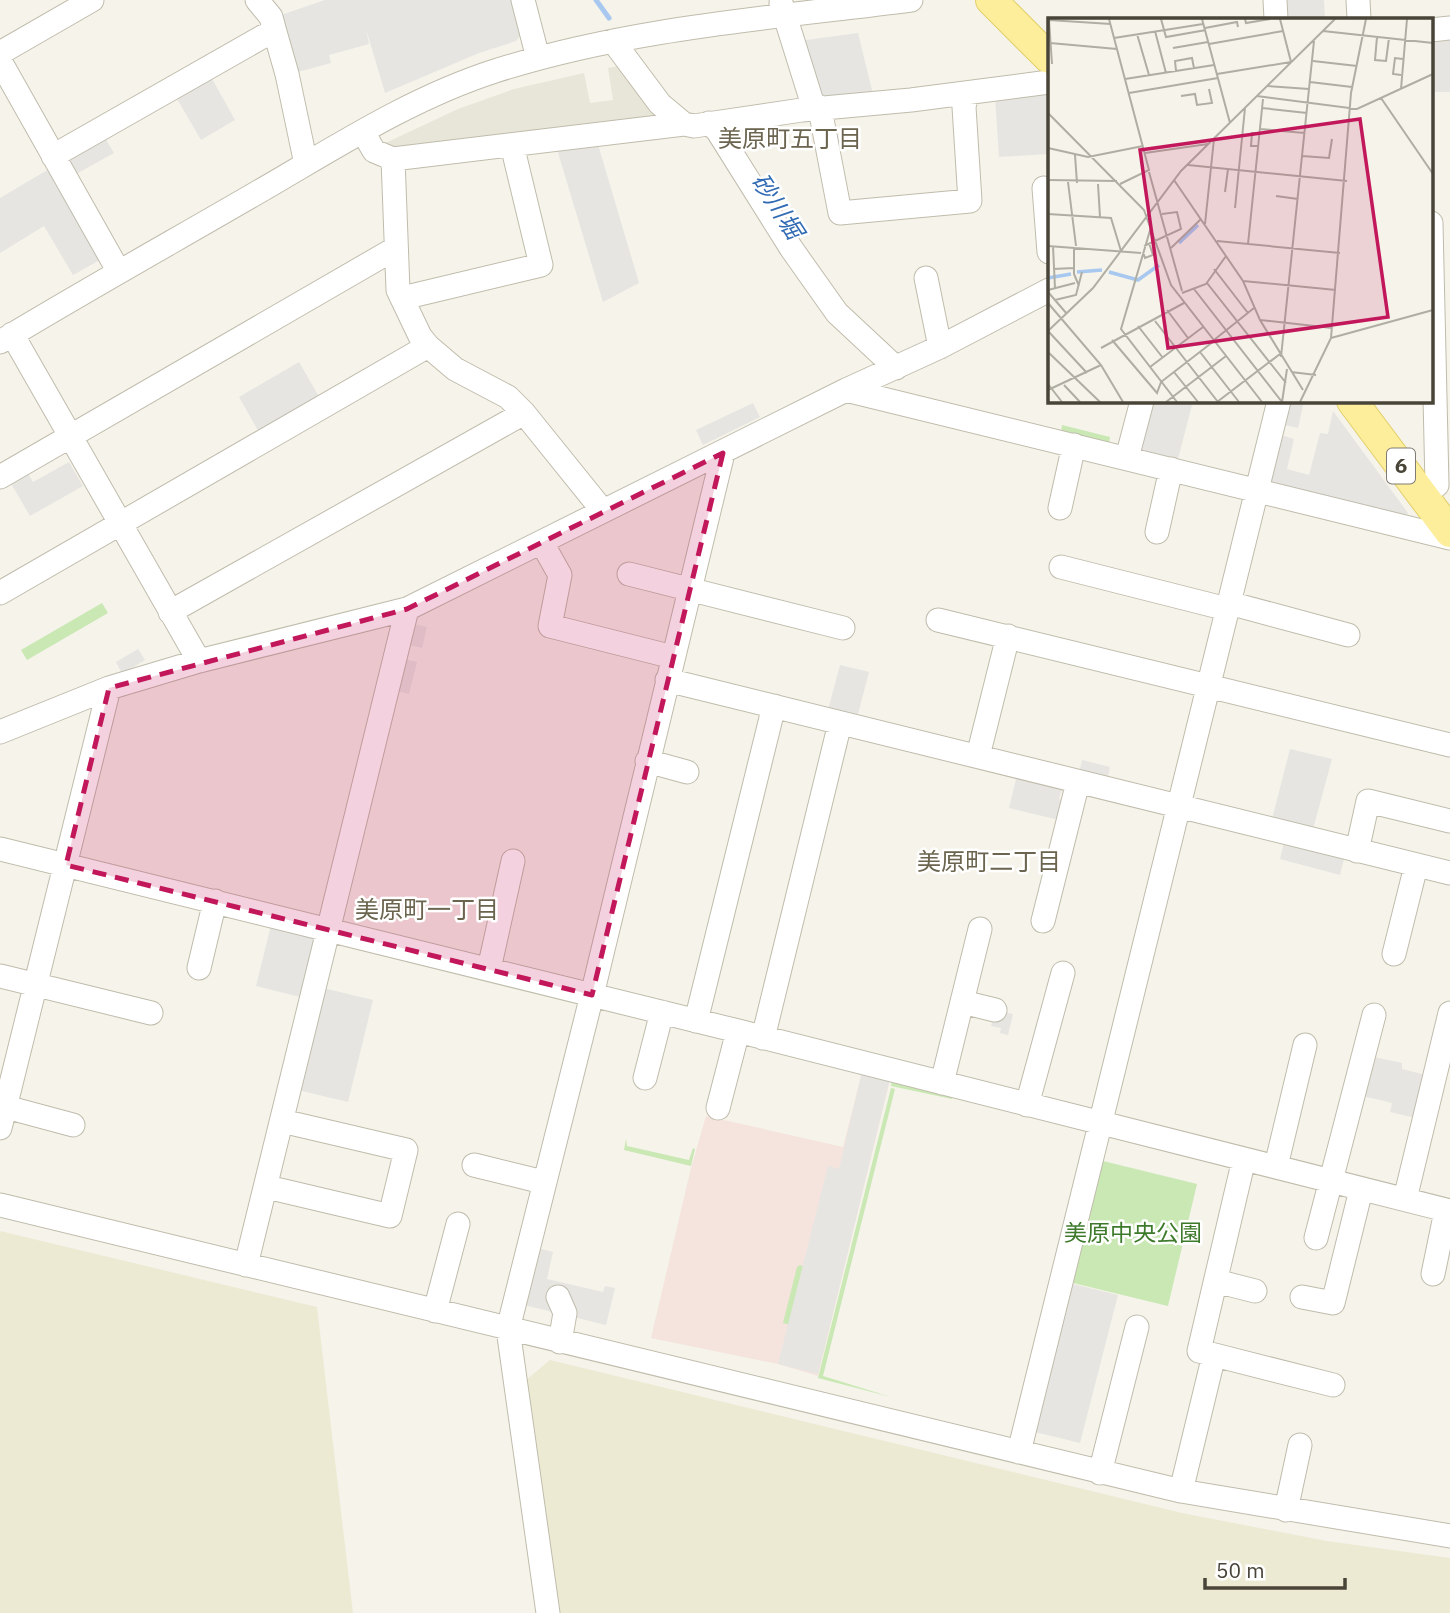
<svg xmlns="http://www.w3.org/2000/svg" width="1450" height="1613" font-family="'IBM Plex Sans','Noto Sans JP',sans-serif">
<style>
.residential{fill:#e8e6d8}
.education{fill:#edead4}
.medical{fill:#f5e4de}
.green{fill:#c9e8b4}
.parking{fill:#e6e5e1}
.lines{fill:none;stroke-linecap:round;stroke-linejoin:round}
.stream{stroke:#a8c8f0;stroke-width:5}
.minor-casing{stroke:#c0bcac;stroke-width:25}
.major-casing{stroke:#e3cf6a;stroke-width:32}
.minor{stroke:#fff;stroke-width:23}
.major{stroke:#fdee9b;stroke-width:30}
.marked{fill:#c2185b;fill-opacity:0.2;stroke:#c2185b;stroke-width:5;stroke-dasharray:14 9;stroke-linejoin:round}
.labels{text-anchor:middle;stroke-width:5;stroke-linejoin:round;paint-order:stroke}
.shield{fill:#fff;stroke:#807c74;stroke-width:2}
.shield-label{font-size:21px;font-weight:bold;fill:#494438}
.park-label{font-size:23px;fill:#3e7a2b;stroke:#fff}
.neighbourhood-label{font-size:24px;fill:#6b644f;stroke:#fff}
.water-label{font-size:24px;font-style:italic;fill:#316bb4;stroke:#fff}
.inset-river{fill:none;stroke:#a8c8f0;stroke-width:3.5}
.inset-road{fill:none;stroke:#b0ada3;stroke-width:2}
.view{fill:#c2185b;fill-opacity:0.15;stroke:#c2185b;stroke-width:3.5}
.inset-edge{fill:none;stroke:#494438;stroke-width:3.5}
</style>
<rect width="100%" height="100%" fill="#f5f3ea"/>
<path class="residential" d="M 623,65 L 665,120 L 404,153 L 377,147 L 458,109 L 514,89 L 584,73 L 590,103 L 613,100 L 608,68 Z"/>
<path class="education" d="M 0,1231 L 317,1307 L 353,1613 L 0,1613 Z
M 550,1360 L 1182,1513 L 1327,1541 L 1450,1558 L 1450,1613 L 560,1613 L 526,1380 Z"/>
<path class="medical" d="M 862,1072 L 890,1079 L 818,1376 L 778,1364 L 651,1338 L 691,1168 L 706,1116 L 843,1147 Z"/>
<path class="green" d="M 1062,425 L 1110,437 L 1109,444 L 1061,432 Z
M 102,603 L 108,613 L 27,660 L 21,650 Z
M 892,1080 L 953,1095 L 952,1099 L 891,1086 Z
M 891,1088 L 895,1089 L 823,1376 L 891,1397 L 818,1378 Z
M 626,1139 L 627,1146 L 689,1160 L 693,1148 L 695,1149 L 691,1166 L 624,1150 Z
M 1099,1160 L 1197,1184 L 1168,1306 L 1069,1282 Z
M 800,1265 L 805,1267 L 791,1325 L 783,1323 L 797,1267 Z"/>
<path class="parking" d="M 325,0 L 513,0 L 522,34 L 516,41 L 479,53 L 385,93 L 366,29 L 369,44 L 329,55 L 331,63 L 294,73 L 278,16 Z
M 1283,0 L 1324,0 L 1325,19 L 1287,19 Z
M 858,33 L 874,98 L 825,102 L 799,41 Z
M 1450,40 L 1450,92 L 1431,92 L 1431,43 Z
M 211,77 L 235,120 L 201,140 L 176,97 Z
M 1049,91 L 1049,170 L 1047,154 L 999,157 L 995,96 Z
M 105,138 L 114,153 L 69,178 L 64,160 Z
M 597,141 L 639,283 L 603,302 L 556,146 Z
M 49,169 L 99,254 L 98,261 L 73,275 L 44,226 L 0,253 L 0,198 Z
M 299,362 L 321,400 L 260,434 L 239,397 Z
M 1149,401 L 1193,401 L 1178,459 L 1137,449 Z
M 1286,401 L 1304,401 L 1298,428 L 1280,424 L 1278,434 L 1294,439 L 1287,469 L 1309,475 L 1320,433 L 1328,434 L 1333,411 L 1408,513 L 1404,518 L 1269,483 L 1266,478 Z
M 753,403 L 760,417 L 703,445 L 696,430 Z
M 69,462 L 83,486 L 30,516 L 9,480 L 26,470 L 33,482 Z
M 414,624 L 427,627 L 422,648 L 409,645 L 405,659 L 417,662 L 409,694 L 397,691 Z
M 138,649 L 145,660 L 122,674 L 116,662 Z
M 840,665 L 869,672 L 857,718 L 828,710 Z
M 1290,749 L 1332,759 L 1312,833 L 1271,823 Z
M 1082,760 L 1110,767 L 1107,781 L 1079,774 Z
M 1017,775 L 1061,786 L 1065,792 L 1061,791 L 1059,799 L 1064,801 L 1059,820 L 1009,808 Z
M 1284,843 L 1344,859 L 1340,875 L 1280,859 Z
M 271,925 L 319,938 L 304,998 L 256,986 Z
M 323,988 L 373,1000 L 348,1102 L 298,1090 Z
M 995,1010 L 1013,1014 L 1008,1035 L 1000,1033 L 1001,1028 L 991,1026 Z
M 1369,1056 L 1402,1063 L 1402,1069 L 1430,1076 L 1420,1119 L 1390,1112 L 1392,1103 L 1359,1095 Z
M 862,1072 L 890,1079 L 818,1374 L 778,1364 L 828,1166 L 839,1169 Z
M 533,1247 L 553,1252 L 547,1279 L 603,1292 L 605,1286 L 615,1288 L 606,1325 L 520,1304 Z
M 1069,1283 L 1118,1295 L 1080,1443 L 1031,1431 Z"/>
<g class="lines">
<path class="stream" d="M 596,0 L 609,18"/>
<defs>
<path id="minor" d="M 257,0 L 271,17 L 275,32 L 287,74 L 306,164
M 523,0 L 538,58
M 1275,0 L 1276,19
M 1358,0 L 1359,19
M 781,3 L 812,102 L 820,109 L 840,213 L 970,201 L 964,107 L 967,93
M 1431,30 L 1450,28
M 613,41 L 660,104 L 684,124
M 0,53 L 92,0
M 0,61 L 119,272
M 709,123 L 717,130 L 791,248 L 837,313 L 896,368
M 363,132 L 374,151 L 393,159 L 684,124 L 694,126 L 802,110 L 911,100 L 1049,82
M 53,156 L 262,37 L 275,32
M 393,159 L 398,290 L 420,336 L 428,346 L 455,369 L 508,397 L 524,413 L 603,511
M 1044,188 L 1049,252
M 926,278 L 940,347
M 403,300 L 411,296 L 541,265 L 512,145
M 12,334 L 199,661
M 0,342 C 86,290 174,241 260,191 C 336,147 411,98 495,71 C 629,28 772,18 911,0
M 846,390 L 1450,538
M 1127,458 L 1142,401
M 0,477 L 396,248
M 1423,496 L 1437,485 L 1431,223
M 1060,508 L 1074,445
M 1157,532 L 1171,469
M 542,543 L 560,575 L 550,626 L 673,657
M 1061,567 L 1227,609
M 629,574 L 843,628
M 0,593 L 428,346
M 1229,603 L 1348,635
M 170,612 L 524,413
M 938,620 L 1450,745
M 667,680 L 1450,873
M 0,732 L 109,688 L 199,661 L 407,609 L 846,390 L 940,347 L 1049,290
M 978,756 L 1008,636
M 647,761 L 687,772
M 0,849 L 738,1031 L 1450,1211
M 1357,851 L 1368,801 L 1450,821
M 1043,921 L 1078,782
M 1394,954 L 1416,866
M 199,968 L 215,901
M 489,969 L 513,861
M 0,976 L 151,1013
M 962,1002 L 995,1010
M 696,1021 L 774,706
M 763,1038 L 840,723
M 645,1078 L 662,1012
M 942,1083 L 980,929
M 1027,1105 L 1063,973
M 6,1107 L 73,1125
M 718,1108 L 738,1031
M 0,1128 L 109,688
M 1244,1159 L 1199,1351 L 1333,1385
M 474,1165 L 543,1182
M 1276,1166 L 1305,1045
M 267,1187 L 390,1216 L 406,1150 L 282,1121
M 1405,1199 L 1450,1013
M 0,1205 L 1181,1491 L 1450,1536
M 1316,1238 L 1374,1015
M 246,1265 L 407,609
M 1433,1274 L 1446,1211
M 1216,1281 L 1255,1291
M 558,1297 L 565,1313 L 560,1342
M 1302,1297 L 1333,1303 L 1361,1190
M 435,1311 L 458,1224
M 1019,1452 L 1279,401
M 1100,1473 L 1137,1327
M 1181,1491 L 1214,1355
M 1286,1510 L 1300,1445
M 548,1613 L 508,1329 L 592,995 L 723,453"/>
<path id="major" d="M 991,0 L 1049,58
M 1352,401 L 1450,532"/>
</defs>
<use href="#minor" class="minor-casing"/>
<use href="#major" class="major-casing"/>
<use href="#minor" class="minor"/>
<use href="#major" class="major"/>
</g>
<path class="marked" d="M 723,453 L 592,995 L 66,865 L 109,688 L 407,609 Z"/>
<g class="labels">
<rect class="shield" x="1387" y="448.5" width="28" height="35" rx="5"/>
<g class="shield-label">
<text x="1401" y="473">6</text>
</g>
<g class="park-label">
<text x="1133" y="1241">美原中央公園</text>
</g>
<g class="neighbourhood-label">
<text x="790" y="147">美原町五丁目</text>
<text x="989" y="870">美原町二丁目</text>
<text x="427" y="918">美原町一丁目</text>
</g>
<g class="water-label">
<text transform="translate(777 206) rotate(57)" y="8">砂川堀</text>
</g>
</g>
<g transform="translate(1048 18)">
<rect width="385" height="385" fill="#f5f3ea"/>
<path class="inset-river" d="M 131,225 L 150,207M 29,254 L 54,252M 61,254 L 90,262 L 111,247M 0,260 L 23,256"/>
<path class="inset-road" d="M 61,1 L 101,152 L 72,166M 113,1 L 118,19 L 158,12M 154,1 L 182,105M 197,1 L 198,5 L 222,1M 157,10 L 189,4 L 190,9M 107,13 L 118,55M 275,13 L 385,25M 89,16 L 101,57M 329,19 L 327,42 L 338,43 L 341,20M 66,20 L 155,6M 2,25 L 69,31M 161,26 L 235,13M 125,30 L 160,24M 265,43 L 309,48M 4,46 L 1,2 L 63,6M 128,53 L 127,43 L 144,40 L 146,50M 169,56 L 243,44 L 232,1M 353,57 L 345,56 L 347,40 L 355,41M 77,61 L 166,47M 262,64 L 304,69M 220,68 L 261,71M 353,71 L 359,1M 81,75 L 170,60M 133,78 L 147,76 L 149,87 L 164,85 L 161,71M 209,78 L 309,91 L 385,56M 333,80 L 385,156M 214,90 L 259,95M 0,95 L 96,192 L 123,267 L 214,384M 212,111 L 257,115M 210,128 L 203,128 L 204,115 L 211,115M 0,130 L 40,139 L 95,128M 97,135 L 160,126M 27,137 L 29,165M 254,138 L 281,140 L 284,121M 140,147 L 299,163M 101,154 L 134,273M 0,162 L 69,163M 126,162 L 195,263 L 212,302 L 255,372M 20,164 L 28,228M 50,166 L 52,199M 177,174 L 180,151M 228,178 L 250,181M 187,190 L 197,90M 0,196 L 63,200 L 73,233M 157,206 L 166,121M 103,209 L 73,311 L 129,384M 169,223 L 292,235M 200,226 L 215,81M 0,228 L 93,235M 5,228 L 7,270M 96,228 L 133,211 L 129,194 L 114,196M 26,229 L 26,256 L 31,268M 123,230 L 153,201M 95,234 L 97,240 L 105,237 L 101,225M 5,251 L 26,250M 166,251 L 200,295M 195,263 L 288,272M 159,265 L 238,365M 146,271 L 234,384M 0,272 L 27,265M 0,274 L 19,296M 134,275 L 158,266 L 178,238M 7,282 L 28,277 L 34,254M 0,285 L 53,347 L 75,384M 119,292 L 140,320M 212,302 L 284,310M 107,303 L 170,384M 90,308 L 115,340M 0,313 L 39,355M 0,313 L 45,270 L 133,153 L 287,1M 283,320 L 385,292M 64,322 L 109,375 L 113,364 L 166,323M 166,322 L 206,290M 53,330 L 136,285M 0,334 L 52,384M 152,334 L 191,384M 233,339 L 266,23M 102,349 L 155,309M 126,354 L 150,384M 243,354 L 268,357M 0,366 L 14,384M 16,367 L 32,384M 0,372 L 53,347M 118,384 L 178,338M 169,384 L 232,336M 234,384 L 239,351M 252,384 L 283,320 L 303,75 L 318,1"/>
<path class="view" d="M 312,101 L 340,299 L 120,330 L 92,132 Z"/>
<rect width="385" height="385" class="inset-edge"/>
</g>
<path d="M1205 1578v10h140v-10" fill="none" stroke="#494438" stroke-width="3.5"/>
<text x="1216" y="1578" font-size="21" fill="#494438" stroke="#ffffff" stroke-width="5" paint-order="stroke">50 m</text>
</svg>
